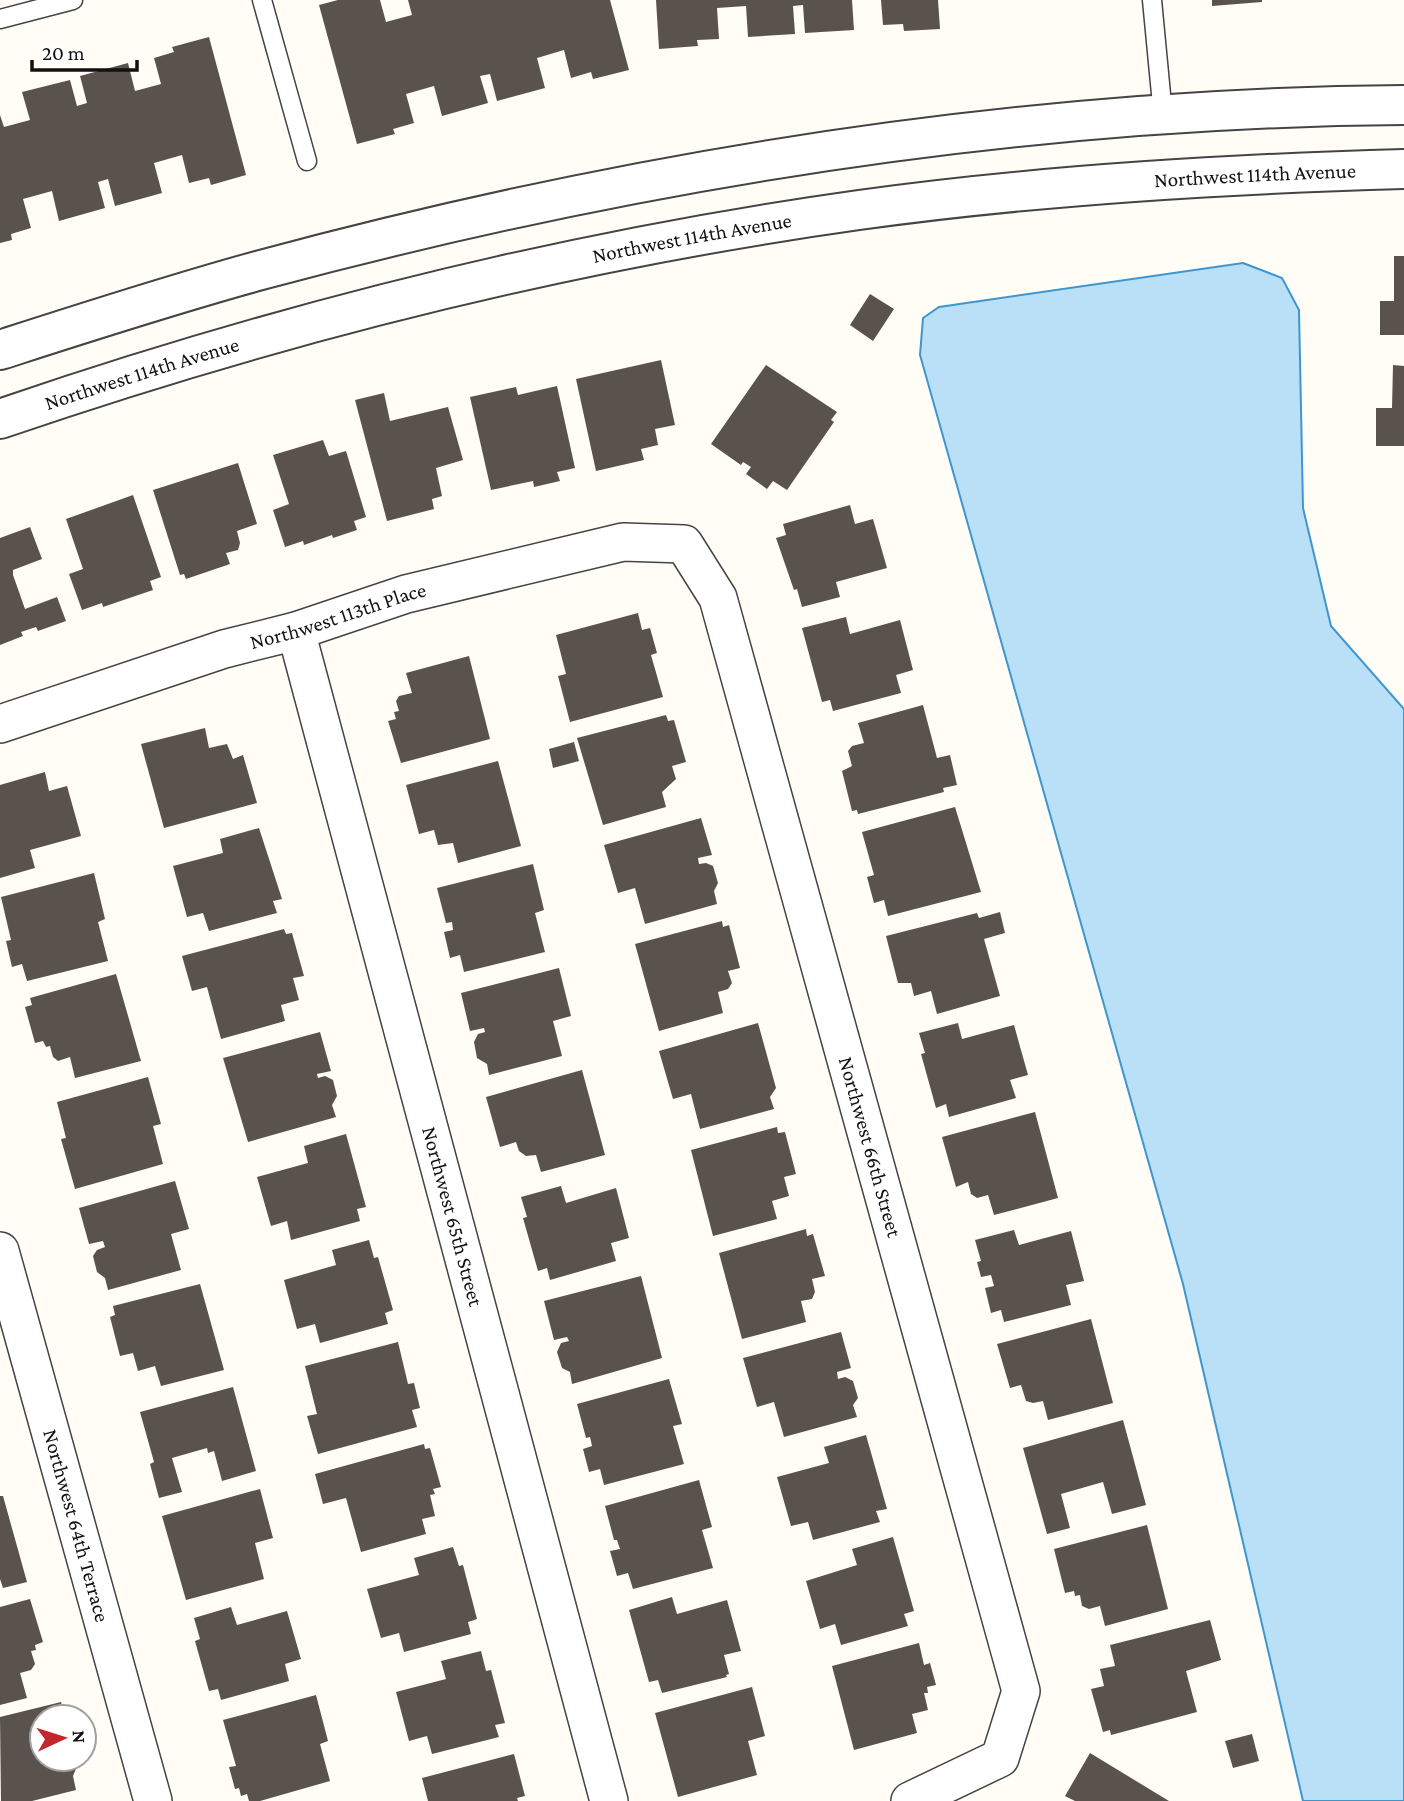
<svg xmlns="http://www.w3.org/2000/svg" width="1404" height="1801" font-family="'Crimson Pro',serif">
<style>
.water{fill:#b9e0f7;stroke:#3f96cf;stroke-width:2}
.building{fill:#5a524d}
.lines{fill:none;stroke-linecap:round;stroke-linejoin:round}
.service-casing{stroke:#444;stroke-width:21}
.minor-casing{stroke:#444;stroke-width:40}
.tertiary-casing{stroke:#444;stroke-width:42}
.service{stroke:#fff;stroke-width:18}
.minor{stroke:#fff;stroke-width:37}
.tertiary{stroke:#fff;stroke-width:38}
.labels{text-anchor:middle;stroke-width:7;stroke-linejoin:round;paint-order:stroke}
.street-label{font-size:21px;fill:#111;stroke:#fff}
</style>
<rect width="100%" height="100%" fill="#fffdf5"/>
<path class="water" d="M 1243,263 L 1282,278 L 1299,310 L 1303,508 L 1331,626 L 1404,709 L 1404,1801 L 1303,1801 L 1183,1284 L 920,355 L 923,318 L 939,307 Z"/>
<path class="building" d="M 338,0 L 380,0 L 386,22 L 412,15 L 408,0 L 610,0 L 629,70 L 593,79 L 591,72 L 571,78 L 564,50 L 537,58 L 545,88 L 497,101 L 490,74 L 480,76 L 488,103 L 442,116 L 434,86 L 406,94 L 414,123 L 393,129 L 395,134 L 357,144 L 319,5 Z
M 656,0 L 852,0 L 854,30 L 805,33 L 803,5 L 793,6 L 795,34 L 748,37 L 746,6 L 717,8 L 719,39 L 697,40 L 698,46 L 659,49 Z
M 881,0 L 938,0 L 940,29 L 904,31 L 903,24 L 883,25 Z
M 1212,0 L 1262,0 L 1262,2 L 1212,6 Z
M 209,37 L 246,175 L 211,185 L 209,178 L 189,183 L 182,155 L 154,163 L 162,193 L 115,206 L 108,179 L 98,182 L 105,208 L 59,221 L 52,191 L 23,199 L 31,228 L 11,234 L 12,240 L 0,243 L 0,115 L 4,127 L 30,120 L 22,92 L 70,80 L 77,106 L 87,103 L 80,76 L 128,63 L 135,91 L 161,84 L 154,58 L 174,52 L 172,47 Z
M 1394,256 L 1404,256 L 1404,335 L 1380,335 L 1380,301 L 1394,301 Z
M 870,294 L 894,309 L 873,341 L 850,325 Z
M 661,360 L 675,425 L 655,429 L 658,445 L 641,449 L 644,460 L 596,471 L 576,379 Z
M 766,365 L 837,412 L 831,420 L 834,422 L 787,490 L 773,481 L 767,489 L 746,474 L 751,467 L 743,462 L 741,465 L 711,444 Z
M 1393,365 L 1404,366 L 1404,446 L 1376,446 L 1376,408 L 1392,408 Z
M 557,386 L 575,468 L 557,472 L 560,481 L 534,487 L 533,481 L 491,490 L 470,397 L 516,387 L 518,395 Z
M 384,393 L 390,421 L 448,407 L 463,460 L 436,468 L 442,496 L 432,499 L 434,509 L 387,521 L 355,400 Z
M 323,440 L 329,456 L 346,451 L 366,517 L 354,521 L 357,530 L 333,538 L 332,535 L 304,545 L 303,541 L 285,547 L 273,510 L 289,504 L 273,455 Z
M 238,463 L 257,524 L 237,531 L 240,543 L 238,550 L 226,553 L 230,564 L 186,579 L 184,574 L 180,575 L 153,490 Z
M 133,495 L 161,577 L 150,581 L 153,590 L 103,607 L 102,603 L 82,610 L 69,574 L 83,569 L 66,519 Z
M 850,505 L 855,524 L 873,519 L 887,568 L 836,582 L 840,597 L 802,607 L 797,589 L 794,590 L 776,538 L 786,535 L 783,524 Z
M 30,527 L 42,559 L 13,570 L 13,575 L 25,609 L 57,597 L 66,621 L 38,631 L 36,627 L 21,632 L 23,636 L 0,645 L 0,538 Z
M 638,613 L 642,630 L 650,628 L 657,653 L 651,655 L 663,697 L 570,722 L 558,676 L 566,674 L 556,635 Z
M 846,617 L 850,634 L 900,620 L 913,670 L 896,675 L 901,693 L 833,711 L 830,700 L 822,702 L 802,628 Z
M 469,656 L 490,739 L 401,763 L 388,721 L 396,719 L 394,712 L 399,711 L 396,701 L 399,696 L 412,693 L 406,673 Z
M 923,705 L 937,758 L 950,755 L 957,785 L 943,788 L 944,792 L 858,814 L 857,810 L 852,811 L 842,771 L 852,766 L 848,751 L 852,746 L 864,743 L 858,723 Z
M 666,715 L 668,721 L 674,720 L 686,762 L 672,766 L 676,779 L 662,792 L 666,807 L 603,825 L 577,738 Z
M 205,728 L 209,748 L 227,744 L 233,759 L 243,755 L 257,803 L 164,828 L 141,744 Z
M 574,742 L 579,761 L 553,768 L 549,749 Z
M 498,761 L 521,846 L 458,863 L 453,843 L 438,845 L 434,830 L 419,834 L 406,785 Z
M 45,772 L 49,791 L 67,786 L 81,836 L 30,850 L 35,868 L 0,878 L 0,785 Z
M 955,807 L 981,892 L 888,916 L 884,900 L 874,903 L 867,877 L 874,875 L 862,832 Z
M 701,818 L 712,855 L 698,858 L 699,864 L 706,863 L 713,866 L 718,883 L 714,891 L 717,904 L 645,924 L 635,888 L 618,893 L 604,845 Z
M 259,828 L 282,899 L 273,901 L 277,913 L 209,931 L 203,913 L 187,917 L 173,866 L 223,853 L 220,839 Z
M 533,864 L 544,910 L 535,913 L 545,952 L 464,972 L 460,955 L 450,958 L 444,932 L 453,930 L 452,922 L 446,923 L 437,888 Z
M 94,873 L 105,919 L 98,922 L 108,961 L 27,981 L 22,964 L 12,967 L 6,941 L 11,940 L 1,897 Z
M 1000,912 L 1005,933 L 984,939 L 1000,996 L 937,1014 L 931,991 L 914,996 L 911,983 L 898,983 L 886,936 L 977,913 L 979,918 Z
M 722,921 L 723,927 L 729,925 L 740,968 L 728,971 L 732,983 L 728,989 L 718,992 L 723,1013 L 659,1031 L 635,944 Z
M 284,929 L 286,934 L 292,933 L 304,976 L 293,978 L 299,1000 L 281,1005 L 285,1021 L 221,1039 L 207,987 L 192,991 L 182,956 Z
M 559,968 L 571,1016 L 553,1021 L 562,1056 L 489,1075 L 487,1064 L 477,1058 L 474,1042 L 478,1034 L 485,1032 L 484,1028 L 470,1031 L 461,993 Z
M 116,974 L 141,1061 L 75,1078 L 70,1057 L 58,1061 L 53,1057 L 50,1046 L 46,1047 L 43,1041 L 35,1043 L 25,1007 L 32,1005 L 30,998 Z
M 758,1023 L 776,1088 L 770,1097 L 774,1109 L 700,1129 L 691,1094 L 673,1099 L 659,1051 Z
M 958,1023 L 962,1039 L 1014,1025 L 1028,1075 L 1010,1080 L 1016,1098 L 949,1117 L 946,1104 L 936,1108 L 921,1054 L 925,1053 L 919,1033 Z
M 320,1032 L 331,1071 L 317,1074 L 318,1078 L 325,1076 L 333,1080 L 337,1096 L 332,1105 L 336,1117 L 248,1142 L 223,1058 Z
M 582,1070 L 605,1155 L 541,1172 L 536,1155 L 526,1156 L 519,1151 L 516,1142 L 500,1147 L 486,1097 Z
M 148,1077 L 161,1124 L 153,1126 L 163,1164 L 75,1189 L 61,1139 L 66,1138 L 57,1102 Z
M 1035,1112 L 1058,1198 L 994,1215 L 988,1195 L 977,1198 L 971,1194 L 968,1182 L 956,1187 L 942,1137 Z
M 777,1127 L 778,1133 L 785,1132 L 796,1174 L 784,1177 L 789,1196 L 772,1201 L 777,1219 L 713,1236 L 691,1150 Z
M 346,1134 L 366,1207 L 357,1209 L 360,1221 L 291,1240 L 287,1221 L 271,1226 L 257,1177 L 308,1163 L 304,1146 Z
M 175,1181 L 189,1229 L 171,1234 L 181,1270 L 108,1290 L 105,1278 L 97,1272 L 93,1256 L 97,1250 L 105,1247 L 103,1241 L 89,1244 L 79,1208 Z
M 561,1186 L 566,1203 L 616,1188 L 629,1238 L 611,1243 L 616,1261 L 550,1280 L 547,1268 L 538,1271 L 523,1218 L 527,1217 L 521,1197 Z
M 806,1229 L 807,1236 L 813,1234 L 825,1276 L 812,1279 L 815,1292 L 812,1299 L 801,1301 L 806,1322 L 742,1339 L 719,1253 Z
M 1014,1230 L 1019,1245 L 1071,1231 L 1084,1281 L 1066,1285 L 1071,1305 L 1004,1322 L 1001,1310 L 991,1313 L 985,1288 L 994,1286 L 991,1275 L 981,1277 L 977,1262 L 981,1261 L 975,1240 Z
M 369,1240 L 374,1258 L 378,1257 L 393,1310 L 385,1313 L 388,1324 L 320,1343 L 315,1324 L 297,1329 L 284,1280 L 336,1265 L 332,1250 Z
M 641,1276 L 662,1358 L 572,1384 L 570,1372 L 562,1368 L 557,1352 L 561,1343 L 569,1341 L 567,1337 L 554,1340 L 544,1301 Z
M 200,1284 L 224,1370 L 161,1386 L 155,1366 L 138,1371 L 133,1353 L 120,1356 L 110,1317 L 115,1315 L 113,1306 Z
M 1091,1319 L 1113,1403 L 1048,1420 L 1043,1401 L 1033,1403 L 1026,1401 L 1021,1385 L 1010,1388 L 997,1344 Z
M 841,1332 L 851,1368 L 837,1372 L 838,1379 L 845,1377 L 853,1381 L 858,1398 L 853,1405 L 857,1417 L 784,1437 L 774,1402 L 757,1407 L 743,1358 Z
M 398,1342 L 408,1384 L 414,1383 L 420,1408 L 412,1410 L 417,1427 L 318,1454 L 307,1416 L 317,1414 L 305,1366 Z
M 669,1379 L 682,1424 L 673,1426 L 684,1464 L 604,1485 L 600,1469 L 589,1472 L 583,1449 L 592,1446 L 590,1437 L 586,1438 L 577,1404 Z
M 233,1387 L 256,1471 L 222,1481 L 214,1451 L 208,1453 L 207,1448 L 172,1458 L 182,1492 L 159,1498 L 150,1464 L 154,1462 L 140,1412 Z
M 1123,1420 L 1146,1505 L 1112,1514 L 1103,1482 L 1061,1494 L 1070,1528 L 1047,1534 L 1023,1448 Z
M 866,1435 L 887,1509 L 876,1511 L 880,1522 L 813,1540 L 808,1522 L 791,1526 L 777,1477 L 829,1463 L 824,1447 Z
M 424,1444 L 425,1449 L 430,1448 L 441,1487 L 433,1489 L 435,1494 L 430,1495 L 435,1516 L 422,1519 L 426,1534 L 361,1552 L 346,1498 L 323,1504 L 315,1474 Z
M 699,1480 L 712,1527 L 702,1530 L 713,1568 L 633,1589 L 628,1573 L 617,1576 L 610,1551 L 620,1549 L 617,1540 L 614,1540 L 605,1506 Z
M 260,1489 L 273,1538 L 255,1543 L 264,1579 L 186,1600 L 162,1516 Z
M 0,1496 L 3,1496 L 27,1582 L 3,1588 L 0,1579 Z
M 1147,1525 L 1168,1609 L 1105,1626 L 1100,1606 L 1089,1609 L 1082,1606 L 1080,1595 L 1075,1596 L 1074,1591 L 1065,1593 L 1054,1549 Z
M 893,1537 L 914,1611 L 904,1614 L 908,1626 L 841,1645 L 835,1624 L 820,1629 L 806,1581 L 857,1565 L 852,1549 Z
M 453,1547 L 459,1566 L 463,1565 L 477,1619 L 468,1622 L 471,1634 L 404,1652 L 399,1633 L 381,1638 L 367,1589 L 419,1575 L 414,1558 Z
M 672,1597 L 677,1614 L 727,1600 L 741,1651 L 724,1655 L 729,1674 L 726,1675 L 727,1677 L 662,1693 L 658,1680 L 649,1682 L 629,1610 Z
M 30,1599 L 43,1642 L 35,1645 L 36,1650 L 31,1651 L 35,1664 L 31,1670 L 20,1673 L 27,1698 L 0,1705 L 0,1607 Z
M 231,1607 L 237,1625 L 287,1611 L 301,1659 L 285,1664 L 289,1681 L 221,1700 L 218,1689 L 209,1691 L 195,1641 L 200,1639 L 194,1618 Z
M 1210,1620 L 1221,1660 L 1186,1671 L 1197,1712 L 1111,1735 L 1110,1730 L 1103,1732 L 1091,1689 L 1104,1686 L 1100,1669 L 1115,1666 L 1110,1645 Z
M 919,1643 L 924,1665 L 930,1663 L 936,1685 L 927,1687 L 928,1693 L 924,1693 L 928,1710 L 912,1714 L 917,1733 L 854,1750 L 832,1666 Z
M 481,1651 L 486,1671 L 491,1670 L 505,1723 L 495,1725 L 499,1737 L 432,1754 L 427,1736 L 409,1741 L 396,1692 L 446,1679 L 441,1661 Z
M 752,1687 L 765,1736 L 748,1741 L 757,1775 L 678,1797 L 655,1713 Z
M 316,1695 L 328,1741 L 320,1744 L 330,1781 L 260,1801 L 249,1801 L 247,1794 L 241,1796 L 239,1788 L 235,1789 L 229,1767 L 236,1766 L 223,1720 Z
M 61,1702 L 65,1717 L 42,1717 L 42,1759 L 75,1759 L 77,1766 L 73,1776 L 76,1790 L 32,1801 L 1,1801 L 0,1717 Z
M 1252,1734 L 1259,1761 L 1233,1768 L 1225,1741 Z
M 1090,1753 L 1169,1801 L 1075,1801 L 1065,1796 Z
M 514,1754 L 525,1796 L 517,1798 L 518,1801 L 428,1801 L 422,1778 Z"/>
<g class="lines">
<defs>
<path id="service" d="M 262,0 L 307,161
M 1152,0 L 1163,115
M 0,19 L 73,0"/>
<g id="minor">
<path id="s1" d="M 296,631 L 609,1801"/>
<path id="s2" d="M 0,724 L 224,649 L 296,631 L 406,594 L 623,542 L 684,544 L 718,598 L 1021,1691 L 1000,1758 L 910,1801"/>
<path id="s3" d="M 0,1251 L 153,1801"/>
</g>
<g id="tertiary">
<path d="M 0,350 C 87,322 173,294 261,270 C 633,170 1018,108 1404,105"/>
<path id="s4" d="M 0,419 C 280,323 566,251 859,210 C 1039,185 1222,174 1404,169"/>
</g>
</defs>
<use href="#service" class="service-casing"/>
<use href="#minor" class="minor-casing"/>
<use href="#tertiary" class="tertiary-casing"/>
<use href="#service" class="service"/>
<use href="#minor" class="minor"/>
<use href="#tertiary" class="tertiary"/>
</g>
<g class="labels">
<g class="street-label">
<text dy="7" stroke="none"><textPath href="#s4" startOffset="1283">Northwest 114th Avenue</textPath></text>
<text dy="7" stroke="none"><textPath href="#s4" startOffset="716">Northwest 114th Avenue</textPath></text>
<text dy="7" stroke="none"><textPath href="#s4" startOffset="149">Northwest 114th Avenue</textPath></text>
<text dy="7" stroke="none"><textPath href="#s2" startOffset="355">Northwest 113th Place</textPath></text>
<text dy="7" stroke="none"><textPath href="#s2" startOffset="1344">Northwest 66th Street</textPath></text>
<text dy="7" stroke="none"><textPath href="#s1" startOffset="606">Northwest 65th Street</textPath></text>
<text dy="7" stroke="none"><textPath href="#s3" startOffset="285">Northwest 64th Terrace</textPath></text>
</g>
</g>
<g transform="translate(63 1738) rotate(86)"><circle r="33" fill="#ffffff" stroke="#a0a0a0" stroke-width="2"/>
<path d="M0-5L12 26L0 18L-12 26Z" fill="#c4262e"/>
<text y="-10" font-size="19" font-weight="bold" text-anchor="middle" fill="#111111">N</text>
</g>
<path d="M32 60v10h105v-10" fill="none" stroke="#111111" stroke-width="3.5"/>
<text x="42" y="60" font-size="21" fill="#111111" stroke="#ffffff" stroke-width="5" paint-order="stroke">20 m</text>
</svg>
